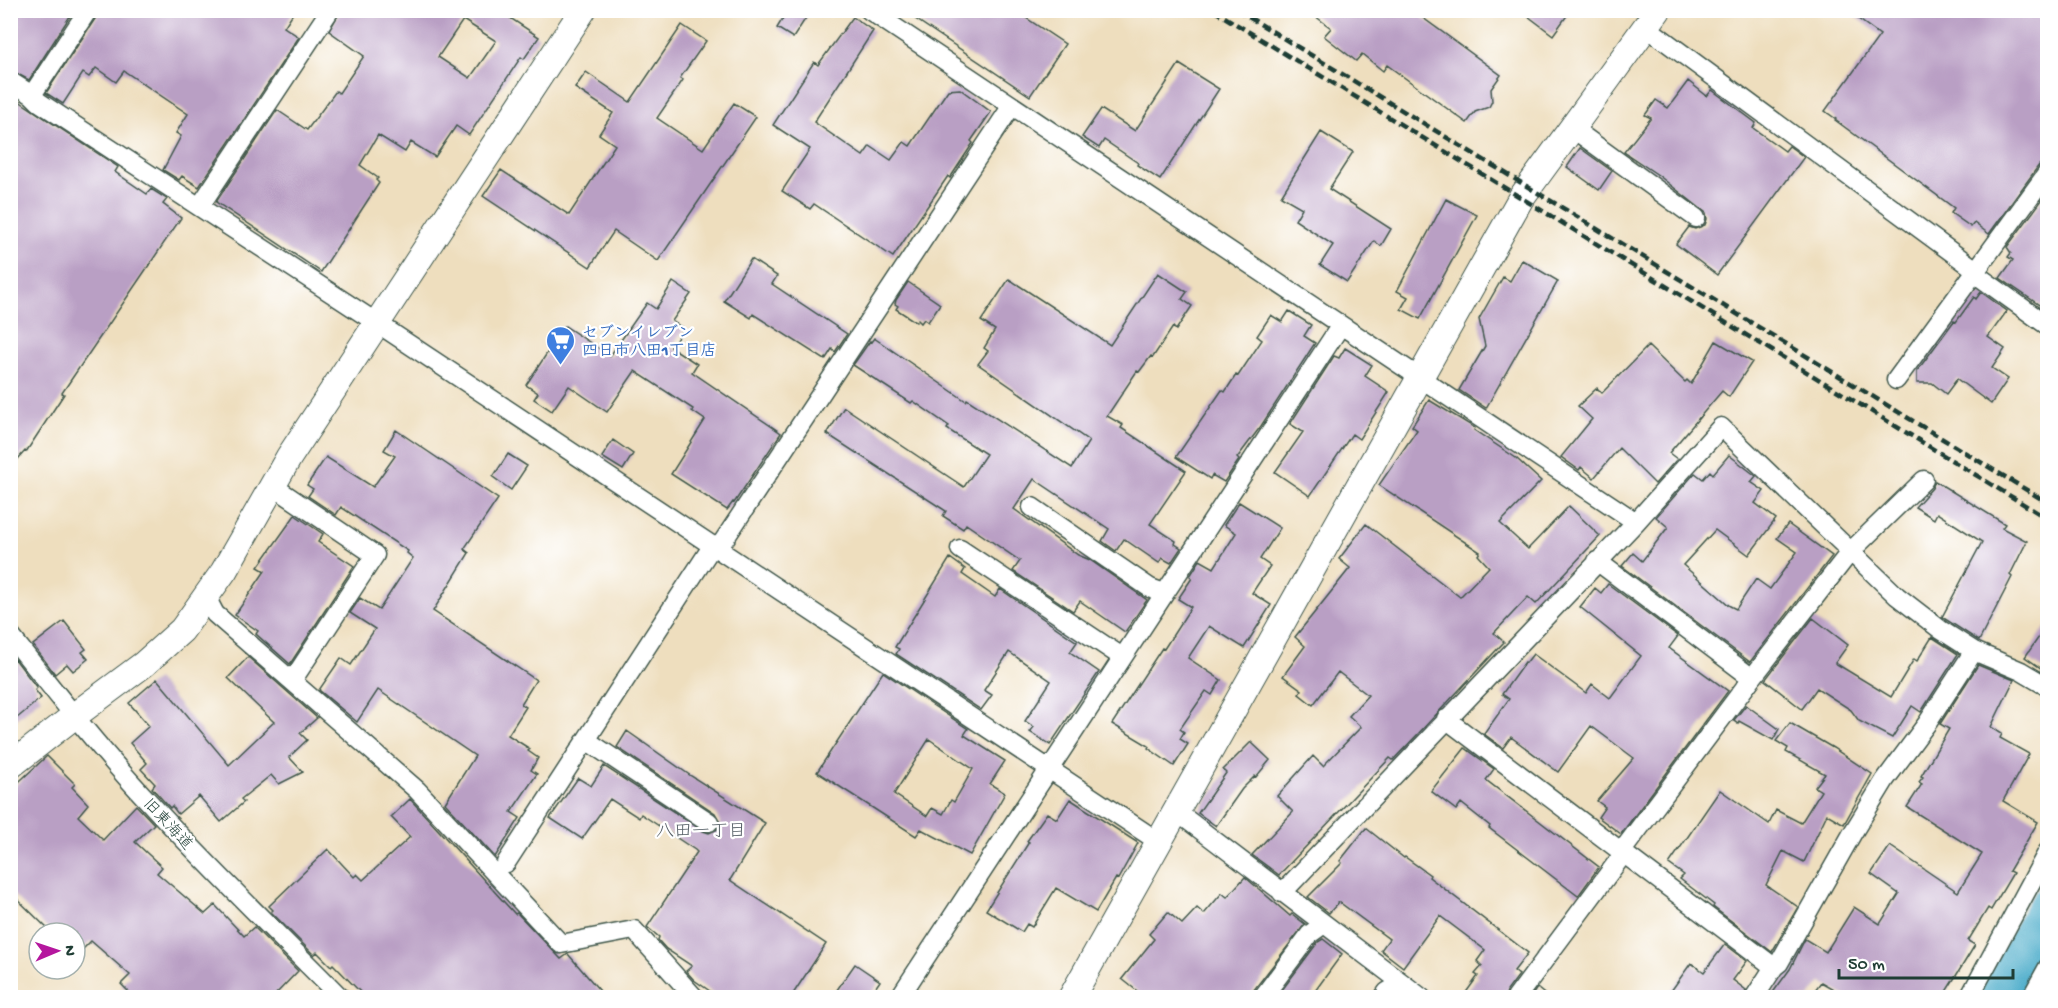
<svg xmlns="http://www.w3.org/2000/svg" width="2058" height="1008" font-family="'Gochi Hand','Klee One',sans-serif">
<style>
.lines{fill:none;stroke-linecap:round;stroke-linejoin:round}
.river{stroke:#49abc9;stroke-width:42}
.building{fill:#b99fc4;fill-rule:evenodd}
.street-casing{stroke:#3e5549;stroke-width:21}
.secondary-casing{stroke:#3e5549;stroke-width:28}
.street{stroke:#fff;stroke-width:18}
.secondary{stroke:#fff;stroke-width:26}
.rail{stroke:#1f3d34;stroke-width:4.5;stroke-dasharray:9 4.5;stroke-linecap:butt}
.labels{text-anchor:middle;stroke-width:4.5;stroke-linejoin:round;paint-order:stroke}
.shop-label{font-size:16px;font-weight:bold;fill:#366cbe;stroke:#fff;text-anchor:start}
.street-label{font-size:16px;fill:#1f3d34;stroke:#fff}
.neighbourhood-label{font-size:18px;fill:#555f66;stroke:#fff}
</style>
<rect width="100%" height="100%" fill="#fff"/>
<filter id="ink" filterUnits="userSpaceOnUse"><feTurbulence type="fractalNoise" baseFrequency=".0167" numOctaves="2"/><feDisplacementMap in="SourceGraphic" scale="12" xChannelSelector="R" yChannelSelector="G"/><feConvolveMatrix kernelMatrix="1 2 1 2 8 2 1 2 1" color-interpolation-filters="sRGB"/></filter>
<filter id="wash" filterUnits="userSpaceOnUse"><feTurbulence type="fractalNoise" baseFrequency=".008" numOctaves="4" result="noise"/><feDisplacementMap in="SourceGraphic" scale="24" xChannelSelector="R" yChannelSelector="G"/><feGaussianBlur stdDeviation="1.35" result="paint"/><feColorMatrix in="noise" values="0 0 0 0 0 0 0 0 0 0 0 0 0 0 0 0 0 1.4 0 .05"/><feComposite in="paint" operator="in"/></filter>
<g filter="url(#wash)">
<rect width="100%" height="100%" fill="#eedebe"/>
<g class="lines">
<path class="river" d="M 1998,998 L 2048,908"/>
</g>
<g id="blocks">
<path class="building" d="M 10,10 L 74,10 L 29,80 L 10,70 Z
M 99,10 L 295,10 L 284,27 L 299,37 L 199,187 L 182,176 L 179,180 L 163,170 L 181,136 L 176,133 L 188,114 L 124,71 L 116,82 L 96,68 L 89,77 L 83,73 L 63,104 L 46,93 L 97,16 Z
M 341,10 L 498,10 L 539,37 L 524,59 L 521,57 L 469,135 L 456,126 L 435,157 L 411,142 L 405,152 L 378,135 L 360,165 L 378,178 L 376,180 L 379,183 L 321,272 L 216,202 L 277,110 L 307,130 L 336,91 L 339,93 L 364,56 L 329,31 ZM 463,20 L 496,41 L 470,78 L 438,57 Z
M 788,10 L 811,10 L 793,38 L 777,28 Z
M 902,10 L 1014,10 L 1065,44 L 1030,96 Z
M 1307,10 L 1412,10 L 1501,75 L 1491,89 L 1492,101 L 1489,107 L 1475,112 L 1467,123 L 1387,65 L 1383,71 L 1362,54 L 1356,61 L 1324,36 L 1331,28 Z
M 1520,10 L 1571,10 L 1553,35 Z
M 1846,10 L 2048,10 L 2048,161 L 2039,165 L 1989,234 L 1974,223 L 1971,227 L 1951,213 L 1954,208 L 1835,120 L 1836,119 L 1825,111 L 1880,35 Z
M 853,17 L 873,31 L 814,122 L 863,156 L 870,146 L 891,160 L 904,142 L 910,146 L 948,90 L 960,89 L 991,112 L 971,141 L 973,143 L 950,178 L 948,176 L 893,257 L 814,204 L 810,209 L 782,191 L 810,149 L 773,125 L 814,62 L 818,65 Z
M 682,25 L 706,41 L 680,78 L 683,80 L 657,118 L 703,149 L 734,103 L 756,117 L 658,261 L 614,231 L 590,267 L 483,196 L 501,170 L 569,215 L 615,145 L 599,134 L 613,113 L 575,88 L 586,72 L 630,102 Z
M 1179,64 L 1219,89 L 1160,180 L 1137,165 L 1138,163 L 1104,140 L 1099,148 L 1082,137 L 1101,109 L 1135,131 Z
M 1688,81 L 1707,96 L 1712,90 L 1756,123 L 1753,128 L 1785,151 L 1789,146 L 1804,157 L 1717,275 L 1676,244 L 1689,227 L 1695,229 L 1705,225 L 1707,219 L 1706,213 L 1658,175 L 1624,152 L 1651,118 L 1645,115 L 1656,100 L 1668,108 Z
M 10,95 L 118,167 L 115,172 L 147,194 L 151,189 L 167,199 L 163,204 L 181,218 L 62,393 L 64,394 L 26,452 L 25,451 L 10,468 Z
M 1321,132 L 1353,152 L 1329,189 L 1391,229 L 1381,246 L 1374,241 L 1347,282 L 1320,265 L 1333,245 L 1295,220 L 1302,208 L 1281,196 Z
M 1580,148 L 1612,171 L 1599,190 L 1567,167 Z
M 2048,192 L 2048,311 L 2000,278 L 2013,260 L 2008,257 L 2011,253 L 2007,247 Z
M 1446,199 L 1477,215 L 1420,319 L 1401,309 L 1408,297 L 1397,291 Z
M 751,259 L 777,276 L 772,284 L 847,334 L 835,352 L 832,349 L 825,360 L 753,314 L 751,318 L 724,301 Z
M 1522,260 L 1558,281 L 1486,408 L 1459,390 L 1485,346 L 1479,319 L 1503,277 L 1510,281 Z
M 1158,273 L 1187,292 L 1182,299 L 1192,306 L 1176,330 L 1173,327 L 1153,357 L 1151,356 L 1139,372 L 1137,371 L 1107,416 L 1123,425 L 1121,428 L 1186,471 L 1150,524 L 1176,541 L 1175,544 L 1181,548 L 1171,563 L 1162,558 L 1159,563 L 1124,539 L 1116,551 L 1102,541 L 1109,529 L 1034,479 L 1014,509 L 1078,555 L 1090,560 L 1147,600 L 1125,632 L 1080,601 L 1073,611 L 1013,571 L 1020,561 L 966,524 L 963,529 L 943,516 L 946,511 L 827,434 L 844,407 L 964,487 L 986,454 L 947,429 L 949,426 L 913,401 L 911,403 L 853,365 L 870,341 L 871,342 L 874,338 L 966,401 L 967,399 L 1072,468 L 1089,441 L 978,364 L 988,351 L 984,348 L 995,330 L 981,321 L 1009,279 L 1110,345 Z
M 673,282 L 691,294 L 672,321 L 684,329 L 671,347 L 697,364 L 692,372 L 781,433 L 734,503 L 733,502 L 727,510 L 671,474 L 705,420 L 692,411 L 693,409 L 635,371 L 607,412 L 569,386 L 552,411 L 534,399 L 538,393 L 526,385 L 565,326 L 610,356 L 647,303 L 656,309 Z
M 908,282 L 940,304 L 928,322 L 924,319 L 921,323 L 918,320 L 916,322 L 896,309 L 898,306 L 895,304 L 896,300 Z
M 1981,292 L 2007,311 L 1988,337 L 2005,349 L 1992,368 L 2008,379 L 1991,404 L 1957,379 L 1946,394 L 1932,383 L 1917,383 L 1917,371 L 1954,321 L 1956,322 L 1974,297 L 1976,299 Z
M 1289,311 L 1311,325 L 1304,336 L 1315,343 L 1261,426 L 1237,458 L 1239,460 L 1224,482 L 1212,475 L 1210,479 L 1176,457 L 1222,390 L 1225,392 L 1236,375 L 1238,376 L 1262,340 L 1257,336 L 1271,315 L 1282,322 Z
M 1716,341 L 1752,362 L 1729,397 L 1722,391 L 1669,453 L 1677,459 L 1655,484 L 1619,448 L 1594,478 L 1581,467 L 1579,470 L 1561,457 L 1592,419 L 1578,406 L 1597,388 L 1602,393 L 1648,346 L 1685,382 L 1687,380 L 1691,384 Z
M 1345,348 L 1372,365 L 1365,376 L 1389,392 L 1359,439 L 1352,434 L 1310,496 L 1275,472 L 1303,432 L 1290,424 L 1334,356 L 1339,358 Z
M 1429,400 L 1475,428 L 1474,430 L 1516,458 L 1541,481 L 1500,523 L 1528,549 L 1569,506 L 1600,536 L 1536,604 L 1528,597 L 1494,633 L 1504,642 L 1418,734 L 1393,760 L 1390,758 L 1279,875 L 1252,855 L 1293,812 L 1277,796 L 1313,756 L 1323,766 L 1361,727 L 1349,716 L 1368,695 L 1338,672 L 1313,705 L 1299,694 L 1302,690 L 1283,676 L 1305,646 L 1295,637 L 1350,568 L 1339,559 L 1366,524 L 1460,597 L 1489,567 L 1478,555 L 1480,552 L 1379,485 L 1417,430 L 1412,426 Z
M 396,430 L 498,499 L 464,549 L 469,553 L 433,611 L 536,680 L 521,704 L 526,707 L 508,735 L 530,749 L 528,751 L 538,758 L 531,770 L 537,774 L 511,812 L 520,818 L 495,857 L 445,803 L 475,756 L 378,690 L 357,722 L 319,690 L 341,658 L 351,665 L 375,629 L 350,613 L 360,598 L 379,610 L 413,558 L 407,553 L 408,551 L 341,507 L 336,515 L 308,496 L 313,489 L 307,485 L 326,457 L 373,487 L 395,456 L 384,450 Z
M 613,440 L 633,454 L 623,470 L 602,457 Z
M 508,454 L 527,466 L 511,490 L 493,477 Z
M 1729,455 L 1756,476 L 1751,482 L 1764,491 L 1755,503 L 1776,519 L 1749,555 L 1715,530 L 1683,565 L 1730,606 L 1736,609 L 1756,579 L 1770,589 L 1797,552 L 1777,538 L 1788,524 L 1832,556 L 1750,662 L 1622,566 L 1633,553 L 1642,561 L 1668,527 L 1656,517 L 1695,473 L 1703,479 L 1710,471 L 1713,474 Z
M 1935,481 L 2005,524 L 2002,528 L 2027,541 L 2010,575 L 2012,577 L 1979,641 L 1942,617 L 1982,542 L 1937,513 L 1934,519 L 1915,507 L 1932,488 Z
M 1239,502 L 1280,528 L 1260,559 L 1270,566 L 1252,593 L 1271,605 L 1244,648 L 1209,626 L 1188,658 L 1221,680 L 1212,695 L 1206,691 L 1180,729 L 1184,732 L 1180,739 L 1188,744 L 1174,766 L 1148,748 L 1149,746 L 1112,724 L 1162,648 L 1164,649 L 1191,607 L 1178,599 L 1192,578 L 1190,576 L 1200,560 L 1214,568 L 1236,533 L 1224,525 Z
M 295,515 L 323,534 L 318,542 L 354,566 L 290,664 L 256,634 L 258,631 L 235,615 L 265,571 L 258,567 Z
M 950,558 L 965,569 L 962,574 L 995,597 L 1000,589 L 1077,642 L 1070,652 L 1099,672 L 1050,745 L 1030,732 L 1034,727 L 1025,721 L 1051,681 L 1009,652 L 984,690 L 992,695 L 981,710 L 896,654 L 899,649 L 895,647 Z
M 1608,584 L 1678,636 L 1669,648 L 1728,691 L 1621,834 L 1598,817 L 1605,807 L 1597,801 L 1634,758 L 1591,726 L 1558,772 L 1511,737 L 1503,748 L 1484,734 L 1509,699 L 1502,694 L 1525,662 L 1526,663 L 1533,654 L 1586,693 L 1592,684 L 1610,698 L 1641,656 L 1580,607 L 1595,588 L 1601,593 Z
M 1813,618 L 1848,645 L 1835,663 L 1891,697 L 1914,659 L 1917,661 L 1932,637 L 1958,654 L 1921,712 L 1912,706 L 1892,738 L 1859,721 L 1851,710 L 1817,688 L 1802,709 L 1765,680 Z
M 64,621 L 86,649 L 82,652 L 88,659 L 73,671 L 67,664 L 55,674 L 33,645 Z
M 2048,624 L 2048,673 L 2025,657 Z
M 248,657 L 317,718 L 300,733 L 307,740 L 289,757 L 303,772 L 279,784 L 271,775 L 241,799 L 244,802 L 221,822 L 199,796 L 178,814 L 172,806 L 170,808 L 152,788 L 155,784 L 141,769 L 147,763 L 130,743 L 149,726 L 129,703 L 157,679 L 229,765 L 274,722 L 228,678 Z
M 15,659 L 37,688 L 35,690 L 41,698 L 10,724 L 10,663 Z
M 1978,665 L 2014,680 L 1991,727 L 2002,734 L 2000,738 L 2029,754 L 2003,801 L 2038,822 L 2009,871 L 2013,873 L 1991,910 L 1988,908 L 1968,941 L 1975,945 L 1964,963 L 1942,998 L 1849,998 L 1821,982 L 1809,998 L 1769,998 L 1790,969 L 1805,939 L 1826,952 L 1854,907 L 1880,924 L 1899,894 L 1871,874 L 1890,846 L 1958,892 L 1982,854 L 1907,807 L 1922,784 L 1919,782 L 1923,777 L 1921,776 L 1949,729 L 1940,724 Z
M 883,672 L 968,729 L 964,735 L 1005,761 L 990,784 L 1005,793 L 970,855 L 921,829 L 916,836 L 817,772 ZM 929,739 L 973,769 L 954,802 L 951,800 L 943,814 L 932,808 L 927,816 L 894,794 Z
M 1746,705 L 1779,729 L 1773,740 L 1739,721 L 1738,723 L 1734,720 Z
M 1790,723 L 1833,748 L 1872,774 L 1844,824 L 1827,814 L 1804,862 L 1783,851 L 1766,885 L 1798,907 L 1772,952 L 1713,907 L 1714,905 L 1680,879 L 1684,875 L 1669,864 L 1720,790 L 1769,824 L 1776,810 L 1801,823 L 1821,791 L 1815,787 L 1825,774 L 1786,752 L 1788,748 L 1776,741 Z
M 627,731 L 691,776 L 765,823 L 730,880 L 826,944 L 791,997 L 720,998 L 694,980 L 686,971 L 692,966 L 666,949 L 658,940 L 659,937 L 647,927 L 697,852 L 695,850 L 641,814 L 639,818 L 610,799 L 582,839 L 550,818 L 578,778 L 591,786 L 604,766 L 703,831 L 709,833 L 718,829 L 720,822 L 715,813 L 617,747 Z
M 1251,742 L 1270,760 L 1256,777 L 1255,776 L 1242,789 L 1216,826 L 1198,813 L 1226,773 L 1223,770 Z
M 1465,748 L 1494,769 L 1486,780 L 1599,867 L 1578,896 L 1489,828 L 1490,826 L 1461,803 L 1456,810 L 1431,791 Z
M 47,756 L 75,784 L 72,787 L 88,804 L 78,816 L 103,840 L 136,805 L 154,824 L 135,842 L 162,867 L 157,873 L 205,914 L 215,905 L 244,936 L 254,927 L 298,971 L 272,998 L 135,998 L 121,984 L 130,975 L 91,941 L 75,957 L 75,933 L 52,933 L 10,892 L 10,790 Z
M 410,799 L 515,914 L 517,913 L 561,959 L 568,954 L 606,998 L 366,998 L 333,964 L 331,966 L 317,952 L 314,955 L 271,912 L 273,910 L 269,906 L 328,849 L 354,877 L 357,874 L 363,880 L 410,837 L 391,817 Z
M 1070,799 L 1138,843 L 1118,879 L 1116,878 L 1096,912 L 1056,888 L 1032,927 L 1027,924 L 1022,932 L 986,910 L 1029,842 L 1027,841 L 1047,813 L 1057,819 Z
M 1366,828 L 1404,858 L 1405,857 L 1430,875 L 1429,877 L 1528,953 L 1514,971 L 1519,975 L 1507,991 L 1505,998 L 1462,998 L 1478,976 L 1475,974 L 1482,966 L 1477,961 L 1485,950 L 1440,916 L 1403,967 L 1381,950 L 1389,939 L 1339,902 L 1329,913 L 1308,897 L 1342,863 L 1340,861 Z
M 1245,877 L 1290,916 L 1292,914 L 1305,924 L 1253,991 L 1251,998 L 1146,998 L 1122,979 L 1154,939 L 1149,934 L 1168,912 L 1182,924 L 1197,908 L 1204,914 L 1222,893 L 1227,897 Z
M 1323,939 L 1342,954 L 1310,998 L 1276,998 L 1318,942 Z
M 1725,944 L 1747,961 L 1733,980 L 1746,990 L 1743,998 L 1666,998 L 1691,963 L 1704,972 Z
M 855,964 L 880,981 L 869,997 L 832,997 Z
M 1537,988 L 1549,998 L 1530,998 Z"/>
</g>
</g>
<g filter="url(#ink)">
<use href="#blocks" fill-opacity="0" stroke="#3e5549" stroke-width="1.5"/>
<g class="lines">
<defs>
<path id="street" d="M 869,10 L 1636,522
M 1646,27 L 1976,270
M 10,81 L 32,95 L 39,102 L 377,323 L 1159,842
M 32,95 L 88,10
M 1572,128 L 1696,218
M 200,206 L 330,10
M 1974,273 L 2048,326
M 1896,380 L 2048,172
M 273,486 L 375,555 L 292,681
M 1032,507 L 1150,588 L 1164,593
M 718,549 L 1011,107
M 960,549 L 1122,657
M 1597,561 L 1752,678
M 206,597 L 215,614 L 417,790 L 561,944 L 634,930 L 695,998
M 10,635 C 55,692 100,750 150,803 C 211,870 277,933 341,998
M 1446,719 L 1774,967
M 586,740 L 709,822
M 1177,812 L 1422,998
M 1622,851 L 1752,678 L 1850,552 L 1924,480
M 506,863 L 713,545
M 1282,893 L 1636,522 L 1721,427 L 1897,596 L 1941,630 L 1974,651 L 2021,671 L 2048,687
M 899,998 L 1341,325
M 1262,998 L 1310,934 L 1324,924
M 1383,998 L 1387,992 L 1402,983
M 1516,998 L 1624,853
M 1754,998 L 1774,967 L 1779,963 L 1852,834 L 1885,780 L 1928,722 L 1974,651
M 1969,998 L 2048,851
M 2031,998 L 2048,967"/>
<path id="secondary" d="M 10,766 L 74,716 L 144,664 L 182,630 L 224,571 L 289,457 L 583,10
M 1071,998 L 1521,198 L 1658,10"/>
</defs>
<use href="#street" class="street-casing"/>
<use href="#secondary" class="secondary-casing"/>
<use href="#street" class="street"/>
<use href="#secondary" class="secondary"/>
<path class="rail" d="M 1213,10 L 2048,519
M 1237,10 L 2048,503"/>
</g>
</g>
<defs>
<symbol id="supermarket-pin" viewBox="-11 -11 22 30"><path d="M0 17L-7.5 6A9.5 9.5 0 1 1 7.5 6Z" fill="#3f7fe0" stroke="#fff"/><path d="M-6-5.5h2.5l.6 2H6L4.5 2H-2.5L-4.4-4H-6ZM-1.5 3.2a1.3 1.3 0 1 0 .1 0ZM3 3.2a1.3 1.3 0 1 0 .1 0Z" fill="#fff"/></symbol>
</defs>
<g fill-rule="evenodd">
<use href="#supermarket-pin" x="544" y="324" width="33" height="45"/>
</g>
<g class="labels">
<g class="shop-label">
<text x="582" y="337">セブンイレブン<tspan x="582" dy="18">四日市八田1丁目店</tspan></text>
</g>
<g class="street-label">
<text transform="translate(169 823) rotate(47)" y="6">旧東海道</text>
</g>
<g class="neighbourhood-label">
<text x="701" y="836">八田一丁目</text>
</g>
</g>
<rect width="2058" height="1008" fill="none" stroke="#fff" stroke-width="36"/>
<g transform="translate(57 951) rotate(88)"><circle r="28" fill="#ffffff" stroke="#a5b1ae" stroke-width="1.5"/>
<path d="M0-4.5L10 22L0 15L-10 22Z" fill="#b5179e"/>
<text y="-9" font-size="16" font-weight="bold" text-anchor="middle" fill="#1f3d34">N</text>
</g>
<path d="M1839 969v9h174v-9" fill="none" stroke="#1f3d34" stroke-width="3"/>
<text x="1848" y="969" font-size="18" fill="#1f3d34" stroke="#ffffff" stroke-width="4.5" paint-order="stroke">50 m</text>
</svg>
